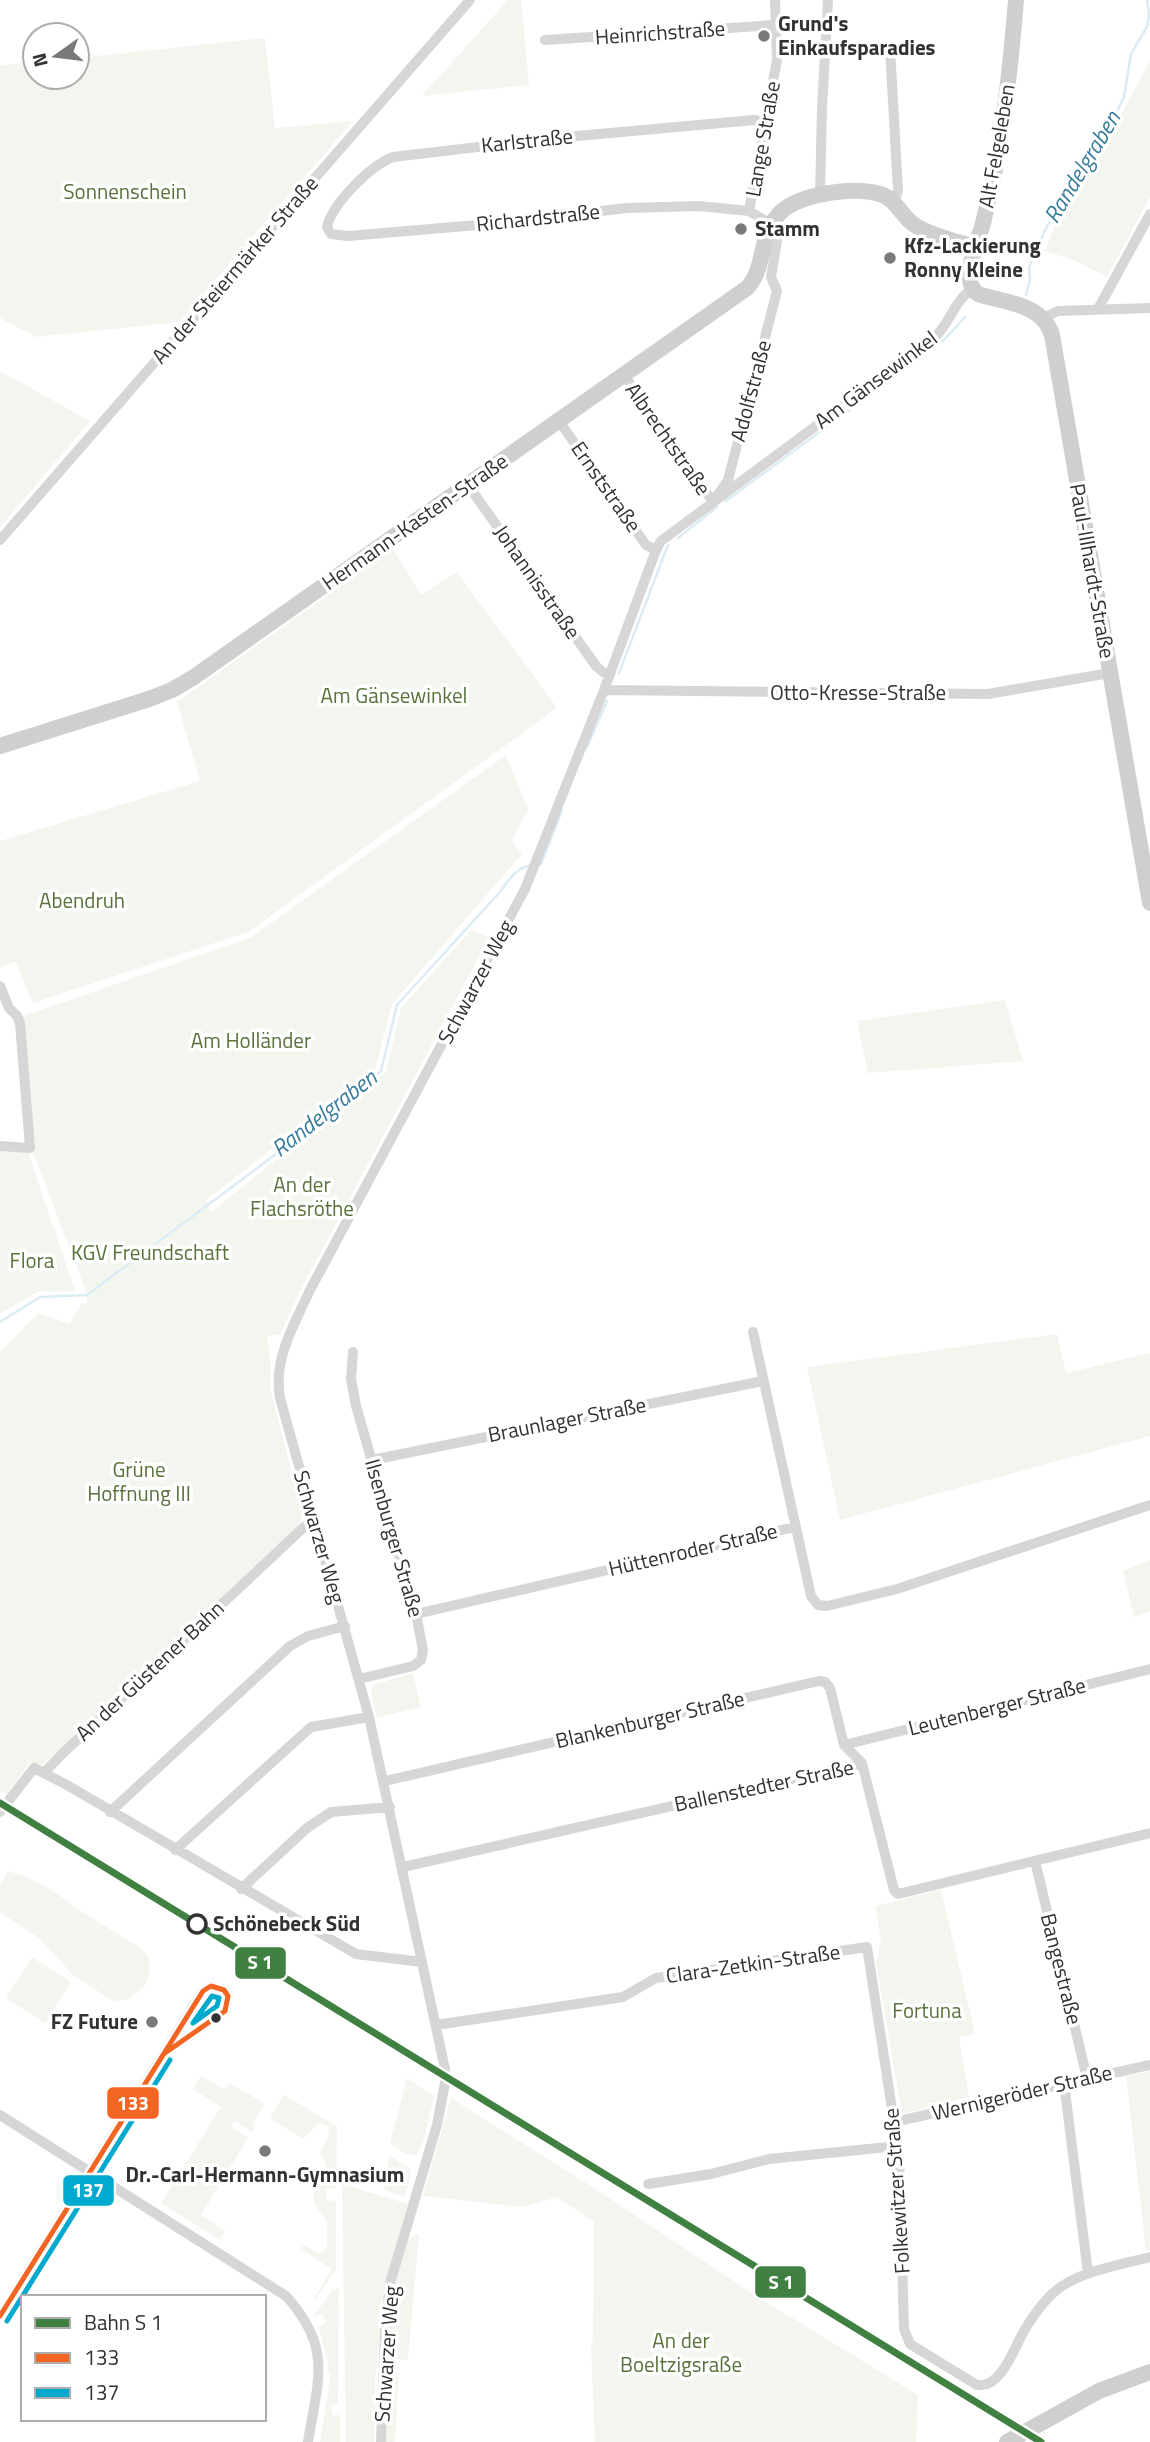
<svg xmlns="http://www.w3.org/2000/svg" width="1150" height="2442" font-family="'Titillium Web',sans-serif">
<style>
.green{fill:#f3f6ee}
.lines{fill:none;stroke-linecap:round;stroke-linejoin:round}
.stream{stroke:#dbecf4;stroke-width:2.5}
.street{stroke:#d6d6d6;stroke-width:10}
.secondary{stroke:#cfcfcf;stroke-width:16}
.bus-1-casing{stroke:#fff;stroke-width:10}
.bus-2-casing{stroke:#fff;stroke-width:10}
.bus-1{stroke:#f26522;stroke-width:5}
.bus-2{stroke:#00a9ce;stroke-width:5}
.rail-1-casing{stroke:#fff;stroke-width:12}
.rail-1{stroke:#408040;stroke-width:7}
.poi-dot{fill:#7a7a7a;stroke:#fff;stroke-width:2.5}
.stop-dot{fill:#fff;stroke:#323232;stroke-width:3.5}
.bus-dot{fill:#323232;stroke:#fff;stroke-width:2.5}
.labels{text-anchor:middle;stroke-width:7;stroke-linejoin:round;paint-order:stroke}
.poi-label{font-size:21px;font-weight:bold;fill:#323232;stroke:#fff;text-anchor:start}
.street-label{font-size:21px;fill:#323232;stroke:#fff}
.park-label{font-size:21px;fill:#59723b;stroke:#fff}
.stop-label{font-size:21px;font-weight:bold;fill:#323232;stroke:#fff;text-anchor:start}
.water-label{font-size:23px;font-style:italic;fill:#387c9c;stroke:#fff}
.line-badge{stroke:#fff;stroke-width:2.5}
.badge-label{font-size:19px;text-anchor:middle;font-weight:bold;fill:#fff}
</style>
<rect width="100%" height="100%" fill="#fff"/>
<path class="green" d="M 508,0 L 521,0 L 529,85 L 422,96 Z
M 265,38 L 275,128 L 353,121 L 179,322 L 36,337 L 0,318 L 0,65 L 35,62 L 35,77 L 77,77 L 77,58 Z
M 1150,60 L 1150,197 L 1107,277 L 1074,260 L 1045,251 L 1063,205 L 1099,157 Z
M 0,371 L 90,421 L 0,527 Z
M 393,549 L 421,595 L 457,572 L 557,708 L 248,932 L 33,1003 L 16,962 L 0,967 L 0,841 L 200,781 L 177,702 Z
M 506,755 L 528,810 L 511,841 L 522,854 L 392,1004 L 375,1070 L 206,1200 L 211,1212 L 386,1072 L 401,1008 L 472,929 L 489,938 L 302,1287 L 280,1335 L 267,1336 L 271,1365 L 270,1388 L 303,1515 L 297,1527 L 40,1767 L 30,1762 L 7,1794 L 0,1792 L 0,1352 L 38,1313 L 70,1324 L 82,1303 L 87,1304 L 86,1291 L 33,1152 L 23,1016 L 250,938 Z
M 1005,1000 L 1023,1061 L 868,1073 L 857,1021 Z
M 0,1150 L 28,1152 L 75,1291 L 37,1292 L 0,1314 Z
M 1057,1334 L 1066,1373 L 1150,1353 L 1150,1436 L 840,1520 L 807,1367 Z
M 1150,1560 L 1150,1611 L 1134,1617 L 1123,1571 Z
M 413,1673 L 421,1707 L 377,1718 L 371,1692 L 373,1685 Z
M 8,1871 L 27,1877 L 48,1888 L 90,1917 L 138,1946 L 149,1957 L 149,1976 L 144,1987 L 129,1999 L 113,2001 L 73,1975 L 39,1938 L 0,1912 L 0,1885 Z
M 941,1890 L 975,2034 L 959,2037 L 969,2097 L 902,2114 L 876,1963 L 881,1940 L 875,1906 Z
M 32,1957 L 71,1982 L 45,2023 L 6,1998 Z
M 1150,2071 L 1150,2250 L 1146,2251 L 1126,2076 Z
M 201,2076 L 221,2088 L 227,2087 L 230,2083 L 265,2104 L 253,2123 L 256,2125 L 252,2132 L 235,2121 L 231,2127 L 248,2138 L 201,2215 L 225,2231 L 220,2240 L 161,2203 L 221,2107 L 193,2089 Z
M 407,2078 L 434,2096 L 424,2140 L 416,2156 L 404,2153 L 390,2143 Z
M 284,2095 L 337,2126 L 336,2188 L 326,2190 L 326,2200 L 336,2201 L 336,2270 L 314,2301 L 313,2300 L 332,2269 L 301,2249 L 304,2245 L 316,2252 L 322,2252 L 327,2246 L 327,2221 L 315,2205 L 313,2196 L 317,2181 L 325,2174 L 325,2165 L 321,2152 L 329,2134 L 328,2126 L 318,2123 L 303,2139 L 270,2118 Z
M 451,2098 L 597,2190 L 745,2289 L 918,2395 L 916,2442 L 595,2442 L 591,2348 L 593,2338 L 594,2222 L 557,2197 L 522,2207 L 423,2196 Z
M 389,2155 L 410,2169 L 411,2179 L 404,2196 L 384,2190 Z
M 342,2184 L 408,2204 L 384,2286 L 375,2383 L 374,2442 L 346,2442 Z
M 419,2234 L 408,2360 L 395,2359 L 388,2354 L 393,2290 L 406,2242 L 409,2238 Z
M 339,2288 L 338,2404 L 331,2405 L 332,2415 L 340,2415 L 340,2442 L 320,2442 L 331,2373 L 327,2372 L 328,2363 L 319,2328 L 326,2322 L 322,2314 L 313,2317 L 333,2289 Z
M 388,2372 L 399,2373 L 395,2442 L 386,2442 Z"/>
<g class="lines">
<path class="stream" d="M 1026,295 L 1030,280 L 1029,267 L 1045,230 L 1061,202 L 1087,167 L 1106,134 L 1124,97 L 1131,54 L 1147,27 L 1149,15 L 1147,0
M 726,501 L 943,341 L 965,317
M 678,538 L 717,507
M 619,673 L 668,545
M 586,749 L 607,701
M 539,864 L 541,864 L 562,810
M 0,1322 L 40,1297 L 87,1295 L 327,1116 L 381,1071 L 397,1005 L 499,893 C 508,882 515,868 529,866"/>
<path class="street" d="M 545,40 L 775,25
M 890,48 L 898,191 L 894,202
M 820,195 L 822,108 L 828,0
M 749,211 L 699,206 L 627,208 L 489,224 L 348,236 L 331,234 L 327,227 C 332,204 371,165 393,157 L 555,138 L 754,120 L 765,122
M 1098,309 L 1150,214
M 1043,318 L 1058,311 L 1150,308
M 624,375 L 713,502 L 728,480 L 777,291 L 771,277 L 778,235 L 771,224 L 749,211 L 777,60 L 775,0
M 559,421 L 646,545 L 656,550
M 468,485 L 596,666 L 603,672 L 610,675
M 0,540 L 470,0
M 604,690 L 988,694 L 1110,673
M 0,986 L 9,1008 L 17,1016 L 20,1023 L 30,1148 L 0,1146
M 753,1332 L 811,1596 L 818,1605 L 827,1606 L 897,1589 L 1150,1505
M 353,1352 L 351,1379 L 356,1406 L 416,1614 L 423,1650 L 421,1660 L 413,1666 L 359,1679
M 372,1460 L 763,1381
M 416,1614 L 795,1527
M 844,1745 L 1150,1669
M 44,1773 L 62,1754 L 304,1527 L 316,1521
M 385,1781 L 819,1681 L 825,1682 L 830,1688 L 844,1745 L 862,1763
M 0,1812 L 34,1768 L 67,1785 L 356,1954 L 422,1962
M 110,1812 L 290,1646 L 308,1636 L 345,1626
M 175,1850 L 311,1727 L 369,1717
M 1035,1861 L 1087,2078
M 403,1867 L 862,1763 L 894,1890 L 898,1894 L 1150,1833
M 241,1889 L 307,1828 L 331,1812 L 390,1807
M 436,2025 L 623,1997 L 656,1978 L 867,1947 L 899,2154 L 904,2329 L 910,2344 L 977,2385 C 1001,2389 1014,2348 1024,2331 C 1031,2319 1040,2306 1050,2296 C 1073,2272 1119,2265 1150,2257
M 1064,2083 L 1088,2273
M 0,2115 L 286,2296 C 333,2348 318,2379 308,2442
M 894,2122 L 1150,2065
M 648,2184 L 711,2174 L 769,2159 L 898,2146
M 0,2316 L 197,2000 L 203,1991 L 211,1986 L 224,1990 L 228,1996 L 225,2011 L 165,2053
M 381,2442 L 385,2329 L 390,2283 L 437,2125 L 445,2083 L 445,2069 L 369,1717 L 280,1398 C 273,1359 294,1325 310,1290 L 525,889 L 604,690 L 656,550 L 661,541 L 933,339 C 950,324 953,302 972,289"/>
<path class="secondary" d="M 1016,0 C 1010,74 1002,147 984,219 C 980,239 958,280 978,294 C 1005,303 1042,303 1052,335 L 1150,903
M 0,746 L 149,699 L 172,690 L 194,677 L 747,288 C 766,268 758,238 778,215 C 796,194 853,186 880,194 C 897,199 901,217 916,226 C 933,237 957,241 977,248
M 1007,2442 L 1099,2391 L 1150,2372"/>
<defs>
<path id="bus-1" d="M 0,2316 L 203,1991 L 211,1986 L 224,1990 L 228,1996 L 225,2011 L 165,2053"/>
<path id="bus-2" d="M 212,1996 L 219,1998 L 217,2006 L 193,2023 Z
M 7,2321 L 170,2060"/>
</defs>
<use href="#bus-1" class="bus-1-casing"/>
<use href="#bus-2" class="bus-2-casing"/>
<use href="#bus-1" class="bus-1"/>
<use href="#bus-2" class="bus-2"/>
<defs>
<path id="rail-1" d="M 0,1803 L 1041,2442"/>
</defs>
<use href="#rail-1" class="rail-1-casing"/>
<use href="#rail-1" class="rail-1"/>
</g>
<g class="poi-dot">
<circle cx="764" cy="36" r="7"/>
<circle cx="741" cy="229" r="7"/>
<circle cx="890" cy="258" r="7"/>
<circle cx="152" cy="2022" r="7"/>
<circle cx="265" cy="2151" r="7"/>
</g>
<circle class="stop-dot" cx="197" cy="1924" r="9"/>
<circle class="bus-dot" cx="216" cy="2018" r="6"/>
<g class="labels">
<g class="poi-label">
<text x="778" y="31">Grund's<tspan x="778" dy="24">Einkaufsparadies</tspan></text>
<text x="755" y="236">Stamm</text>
<text x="904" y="253">Kfz-Lackierung<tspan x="904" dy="24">Ronny Kleine</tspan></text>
<text x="138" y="2029" text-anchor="end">FZ Future</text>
<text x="265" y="2182" text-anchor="middle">Dr.-Carl-Hermann-Gymnasium</text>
</g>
<g class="street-label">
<text transform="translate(660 33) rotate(-4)" y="7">Heinrichstraße</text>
<text transform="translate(763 139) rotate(-80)" y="7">Lange Straße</text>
<text transform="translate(527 141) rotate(-6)" y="7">Karlstraße</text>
<text transform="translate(997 146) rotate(-80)" y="7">Alt Felgeleben</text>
<text transform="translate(538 218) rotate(-6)" y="7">Richardstraße</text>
<text transform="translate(235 270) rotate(-49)" y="7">An der Steiermärker Straße</text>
<text transform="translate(876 380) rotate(-37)" y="7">Am Gänsewinkel</text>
<text transform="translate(751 391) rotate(-75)" y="7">Adolfstraße</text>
<text transform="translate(668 439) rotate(55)" y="7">Albrechtstraße</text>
<text transform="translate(606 487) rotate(55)" y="7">Ernststraße</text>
<text transform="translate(415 522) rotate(-35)" y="7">Hermann-Kasten-Straße</text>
<text transform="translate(1092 571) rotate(80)" y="7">Paul-Illhardt-Straße</text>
<text transform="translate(537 582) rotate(55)" y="7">Johannisstraße</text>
<text x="858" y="700">Otto-Kresse-Straße</text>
<text transform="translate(476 982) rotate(-62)" y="7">Schwarzer Weg</text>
<text transform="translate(567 1420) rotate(-11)" y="7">Braunlager Straße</text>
<text transform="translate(319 1537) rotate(74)" y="7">Schwarzer Weg</text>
<text transform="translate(394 1538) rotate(74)" y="7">Ilsenburger Straße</text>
<text transform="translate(693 1550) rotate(-13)" y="7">Hüttenroder Straße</text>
<text transform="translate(150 1671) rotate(-43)" y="7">An der Güstener Bahn</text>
<text transform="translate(997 1707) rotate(-14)" y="7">Leutenberger Straße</text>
<text transform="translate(650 1720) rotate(-13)" y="7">Blankenburger Straße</text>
<text transform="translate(764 1786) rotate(-12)" y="7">Ballenstedter Straße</text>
<text transform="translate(753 1964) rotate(-8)" y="7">Clara-Zetkin-Straße</text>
<text transform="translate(1061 1969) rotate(76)" y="7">Bangestraße</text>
<text transform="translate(1022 2093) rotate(-13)" y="7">Wernigeröder Straße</text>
<text transform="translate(897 2191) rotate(-94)" y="7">Folkewitzer Straße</text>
<text transform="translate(387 2354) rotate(-86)" y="7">Schwarzer Weg</text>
</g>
<g class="park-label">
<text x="125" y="199">Sonnenschein</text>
<text x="394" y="703">Am Gänsewinkel</text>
<text x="82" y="908">Abendruh</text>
<text x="251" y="1048">Am Holländer</text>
<text x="302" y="1192">An der<tspan x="302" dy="24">Flachsröthe</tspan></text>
<text x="150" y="1260">KGV Freundschaft</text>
<text x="32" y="1268">Flora</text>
<text x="139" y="1477">Grüne<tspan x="139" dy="24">Hoffnung III</tspan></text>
<text x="927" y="2018">Fortuna</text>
<text x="681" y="2348">An der<tspan x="681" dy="24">Boeltzigsraße</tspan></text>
</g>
<g class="stop-label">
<text x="213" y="1931">Schönebeck Süd</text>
</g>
<g class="water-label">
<text transform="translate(1082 167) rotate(-59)" y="8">Randelgraben</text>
<text transform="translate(324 1113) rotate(-38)" y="8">Randelgraben</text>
</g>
</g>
<g class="line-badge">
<rect x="234" y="1946" width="53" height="34" rx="7" fill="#408040"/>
<rect x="106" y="2086" width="54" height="34" rx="7" fill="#f26522"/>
<rect x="62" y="2174" width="53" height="33" rx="7" fill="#00a9ce"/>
<rect x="754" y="2265" width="53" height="34" rx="7" fill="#408040"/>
</g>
<g class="badge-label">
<text x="260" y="1969">S 1</text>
<text x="133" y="2110">133</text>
<text x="88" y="2197">137</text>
<text x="781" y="2289">S 1</text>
</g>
<rect x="21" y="2295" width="245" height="126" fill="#ffffff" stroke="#adadad" stroke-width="2"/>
<rect x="35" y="2318" width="35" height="10" fill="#408040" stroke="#adadad" stroke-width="2"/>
<text x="84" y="2330" font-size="21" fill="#323232">Bahn S 1</text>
<rect x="35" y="2353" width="35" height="10" fill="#f26522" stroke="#adadad" stroke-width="2"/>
<text x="84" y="2365" font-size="21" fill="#323232">133</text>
<rect x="35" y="2388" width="35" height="10" fill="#00a9ce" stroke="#adadad" stroke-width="2"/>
<text x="84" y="2400" font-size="21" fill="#323232">137</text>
<g transform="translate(56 56) rotate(256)"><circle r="33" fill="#ffffff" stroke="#adadad" stroke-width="2"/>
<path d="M0-5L12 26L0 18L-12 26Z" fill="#7a7a7a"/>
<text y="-10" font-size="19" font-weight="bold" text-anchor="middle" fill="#323232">N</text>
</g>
</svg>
